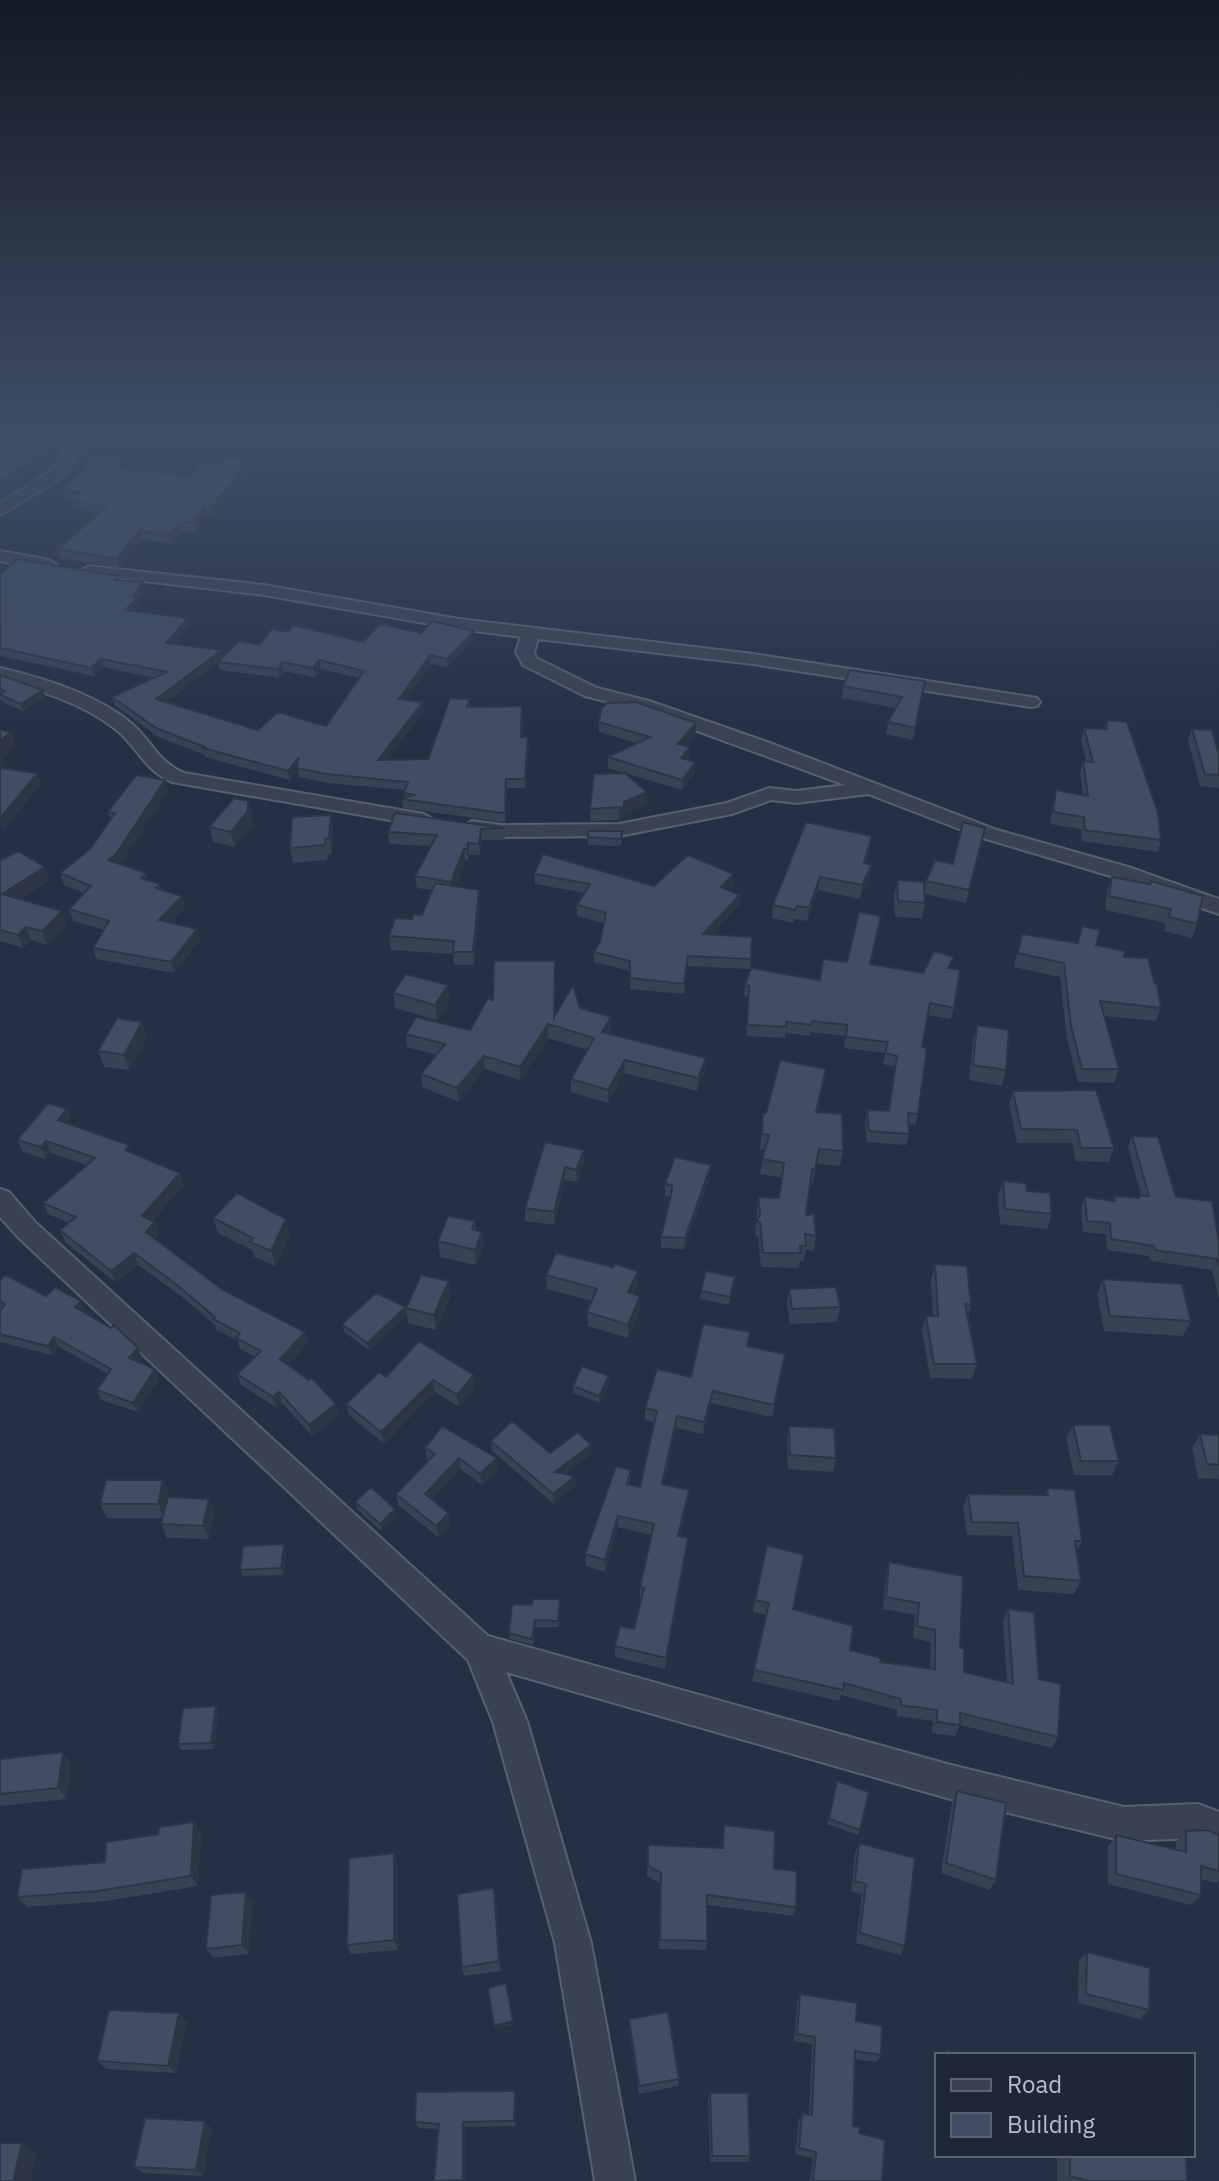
<svg xmlns="http://www.w3.org/2000/svg" width="1219" height="2181" font-family="'IBM Plex Sans',sans-serif">
<style>
.lines{fill:none;stroke-linecap:round;stroke-linejoin:round}
.minor-casing{stroke:#576070;stroke-width:4}
.minor{fill:#394252;fill-rule:evenodd}
.wall{fill:#374255;fill-rule:evenodd}
.shaded-wall{fill:#2d3645}
.building{fill:#404d63;stroke:#2d3645;stroke-width:2}
</style>
<rect width="100%" height="100%" fill="#243043"/>
<g class="lines">
<defs>
<path id="minor" d="M 81,432 L 96,432 L 77,453 L 64,476 L 0,515 L 0,503 L 53,470 L 66,448 Z
M 0,551 L 49,560 L 57,565 L 49,570 L 0,561 Z
M 89,566 L 264,585 L 459,619 L 753,654 L 1037,698 L 1040,702 L 1037,706 L 1031,707 L 753,664 L 538,639 L 534,652 L 536,658 L 597,688 L 649,701 L 770,743 L 997,830 L 1128,867 L 1219,899 L 1219,914 L 1114,877 L 983,838 L 868,794 L 797,803 L 771,800 L 732,814 L 619,836 L 502,837 L 465,831 L 462,827 L 472,821 L 502,825 L 619,824 L 727,803 L 769,788 L 797,791 L 845,785 L 637,709 L 585,696 L 523,665 L 516,652 L 521,637 L 459,629 L 264,595 L 83,574 L 81,571 Z
M 0,668 C 43,678 96,694 131,723 C 151,740 158,762 184,773 L 424,814 L 434,820 L 424,826 L 172,782 C 142,769 138,746 114,728 C 82,703 38,690 0,679 Z
M 0,1189 L 9,1192 L 36,1223 L 488,1636 L 947,1764 L 1124,1807 L 1198,1804 L 1219,1812 L 1219,1847 L 1198,1838 L 1124,1841 L 947,1798 L 506,1672 L 527,1721 L 591,1943 L 635,2181 L 595,2181 L 555,1943 L 493,1722 L 468,1660 L 18,1237 L 0,1217 Z"/>
</defs>
<use href="#minor" class="minor-casing"/>
<use href="#minor" class="minor"/>
</g>
<path class="wall" d="M 126,467 L 125,469 L 189,476 L 247,470 L 230,495 L 213,515 L 206,515 L 196,531 L 183,532 L 170,544 L 142,539 L 119,568 L 60,558 L 58,549 L 99,514 L 71,508 L 69,500 L 64,499 L 62,490 Z
M 0,575 L 143,582 L 145,591 L 138,600 L 140,606 L 135,611 L 188,618 L 190,627 L 175,644 L 223,656 L 259,645 L 363,642 L 421,633 L 474,639 L 448,667 L 431,664 L 405,700 L 424,711 L 387,760 L 428,759 L 470,699 L 470,707 L 523,715 L 522,737 L 529,746 L 526,788 L 507,788 L 505,822 L 502,822 L 403,808 L 402,799 L 404,798 L 405,790 L 327,783 L 299,777 L 298,770 L 290,780 L 205,757 L 205,755 L 158,737 L 115,705 L 112,697 L 154,678 L 104,667 L 94,676 L 0,656 ZM 218,662 L 220,670 L 280,678 L 284,671 L 315,677 L 321,669 L 359,678 L 326,726 L 258,730 L 166,702 Z
M 0,675 L 46,697 L 23,711 L 2,702 L 0,698 Z
M 925,681 L 913,740 L 886,734 L 888,722 L 896,708 L 842,698 L 843,686 Z
M 1107,720 L 1161,840 L 1158,852 L 1082,841 L 1081,829 L 1050,824 L 1053,802 L 1056,790 L 1083,795 L 1080,773 L 1083,761 L 1086,761 L 1081,740 L 1084,728 L 1104,729 Z
M 599,722 L 696,723 L 696,734 L 685,746 L 689,758 L 687,760 L 695,773 L 682,790 L 625,773 L 647,805 L 624,815 L 624,820 L 590,821 L 590,809 L 624,773 L 608,768 L 608,757 L 636,743 L 599,732 Z
M 1192,729 L 1219,755 L 1219,788 L 1200,786 L 1188,741 Z
M 168,791 L 120,864 L 146,873 L 147,880 L 160,884 L 161,890 L 182,896 L 185,907 L 171,923 L 197,929 L 200,940 L 174,973 L 96,959 L 93,948 L 104,930 L 73,921 L 69,909 L 84,893 L 64,885 L 60,873 L 90,849 L 110,820 L 108,812 Z
M 248,801 L 252,816 L 252,827 L 235,847 L 213,842 L 209,827 Z
M 331,815 L 333,831 L 332,854 L 328,854 L 327,860 L 293,863 L 290,848 Z
M 806,822 L 870,850 L 865,864 L 872,865 L 869,879 L 860,899 L 818,890 L 807,921 L 795,919 L 793,923 L 772,918 L 773,905 Z
M 504,828 L 505,840 L 482,840 L 480,855 L 469,855 L 468,860 L 465,860 L 455,886 L 480,903 L 474,965 L 454,965 L 453,954 L 391,950 L 389,936 L 422,915 L 432,890 L 417,888 L 415,876 L 431,846 L 389,844 L 388,832 Z
M 588,831 L 622,831 L 621,846 L 588,845 Z
M 983,841 L 966,903 L 924,894 L 925,903 L 922,918 L 895,917 L 894,896 L 897,880 L 924,889 L 926,881 L 953,864 Z
M 0,861 L 50,880 L 20,899 L 67,924 L 47,945 L 31,940 L 23,948 L 0,941 Z
M 534,874 L 654,886 L 734,874 L 733,885 L 728,890 L 740,895 L 739,905 L 711,935 L 752,937 L 750,969 L 687,966 L 684,994 L 630,989 L 630,971 L 594,962 L 594,952 L 600,942 L 604,923 L 577,916 L 577,905 L 585,893 L 535,884 Z
M 1112,877 L 1150,884 L 1197,924 L 1192,938 L 1164,931 L 1166,923 L 1105,910 L 1107,891 Z
M 881,916 L 871,964 L 923,973 L 951,969 L 954,1008 L 951,1019 L 928,1015 L 922,1047 L 918,1114 L 915,1125 L 908,1124 L 909,1134 L 906,1145 L 867,1142 L 865,1121 L 867,1110 L 888,1111 L 895,1067 L 883,1064 L 885,1053 L 844,1048 L 846,1036 L 810,1032 L 810,1036 L 785,1033 L 785,1038 L 746,1036 L 748,997 L 744,996 L 745,985 L 820,980 L 847,962 Z
M 1082,926 L 1096,945 L 1124,957 L 1161,1008 L 1156,1021 L 1104,1016 L 1119,1069 L 1114,1083 L 1078,1082 L 1067,1039 L 1060,977 L 1014,967 L 1022,934 L 1077,943 Z
M 555,961 L 555,1016 L 580,1008 L 611,1017 L 611,1030 L 609,1034 L 706,1058 L 705,1071 L 697,1091 L 624,1073 L 608,1103 L 571,1092 L 571,1079 L 588,1050 L 548,1038 L 520,1080 L 485,1069 L 459,1102 L 422,1087 L 421,1074 L 436,1055 L 407,1047 L 406,1034 L 470,1030 L 493,1000 Z
M 393,993 L 450,1001 L 437,1020 L 395,1008 Z
M 977,1025 L 1006,1070 L 1002,1086 L 969,1080 L 973,1041 Z
M 147,1037 L 129,1070 L 104,1067 L 98,1051 Z
M 826,1069 L 817,1112 L 843,1151 L 840,1166 L 817,1164 L 812,1185 L 810,1184 L 806,1215 L 816,1236 L 814,1251 L 806,1249 L 804,1261 L 800,1261 L 799,1268 L 761,1267 L 758,1237 L 755,1236 L 758,1197 L 779,1198 L 782,1178 L 760,1174 L 764,1150 L 760,1150 L 763,1113 L 766,1113 Z
M 1013,1091 L 1114,1148 L 1109,1162 L 1076,1161 L 1072,1143 L 1017,1143 L 1009,1105 Z
M 67,1109 L 72,1121 L 69,1124 L 132,1153 L 184,1185 L 152,1221 L 155,1222 L 159,1234 L 155,1239 L 223,1290 L 305,1332 L 308,1343 L 288,1365 L 336,1404 L 339,1415 L 312,1436 L 282,1403 L 277,1408 L 241,1385 L 237,1374 L 255,1357 L 240,1349 L 237,1340 L 216,1330 L 215,1325 L 181,1296 L 138,1265 L 115,1282 L 65,1242 L 60,1230 L 69,1223 L 48,1214 L 43,1203 L 87,1165 L 51,1153 L 46,1159 L 23,1152 L 17,1140 Z
M 1132,1136 L 1176,1197 L 1219,1242 L 1219,1299 L 1212,1270 L 1151,1261 L 1149,1256 L 1107,1250 L 1106,1234 L 1083,1232 L 1081,1208 L 1085,1197 L 1112,1200 L 1114,1196 L 1137,1198 L 1139,1195 L 1141,1195 L 1128,1147 Z
M 545,1142 L 584,1150 L 584,1162 L 577,1182 L 565,1180 L 554,1225 L 525,1221 L 525,1208 Z
M 710,1176 L 684,1249 L 661,1248 L 661,1237 L 671,1197 L 665,1196 L 665,1184 Z
M 1003,1181 L 1027,1191 L 1052,1214 L 1047,1229 L 1000,1224 L 998,1196 Z
M 213,1218 L 286,1219 L 290,1234 L 276,1266 L 254,1257 L 252,1250 L 218,1233 Z
M 475,1221 L 476,1230 L 482,1232 L 484,1247 L 476,1265 L 440,1257 L 438,1241 Z
M 935,1264 L 971,1305 L 968,1317 L 977,1364 L 972,1379 L 930,1378 L 922,1331 L 926,1316 L 933,1316 L 931,1280 Z
M 546,1275 L 638,1285 L 633,1294 L 640,1310 L 628,1338 L 588,1326 L 587,1312 L 592,1301 L 547,1289 Z
M 1103,1279 L 1191,1321 L 1183,1336 L 1104,1331 L 1097,1294 Z
M 0,1280 L 46,1296 L 85,1311 L 84,1312 L 138,1348 L 142,1358 L 138,1362 L 155,1369 L 159,1379 L 138,1412 L 101,1400 L 97,1390 L 108,1374 L 59,1347 L 52,1355 L 0,1342 L 0,1311 L 1,1309 L 0,1308 Z
M 734,1285 L 729,1305 L 700,1299 L 701,1291 Z
M 789,1289 L 840,1307 L 837,1322 L 790,1324 L 787,1304 Z
M 451,1296 L 436,1330 L 408,1323 L 407,1315 L 369,1350 L 344,1332 L 342,1324 Z
M 419,1341 L 475,1387 L 459,1407 L 435,1392 L 384,1444 L 349,1415 L 346,1404 L 386,1377 Z
M 748,1346 L 783,1366 L 772,1417 L 711,1403 L 703,1434 L 676,1428 L 664,1485 L 688,1502 L 680,1537 L 687,1550 L 665,1669 L 615,1657 L 615,1646 L 634,1629 L 642,1599 L 640,1598 L 640,1587 L 651,1535 L 618,1527 L 605,1572 L 586,1566 L 585,1554 L 631,1470 L 630,1485 L 640,1487 L 654,1422 L 645,1420 L 645,1408 L 691,1377 Z
M 609,1383 L 600,1403 L 573,1393 L 573,1386 Z
M 1073,1425 L 1119,1461 L 1112,1475 L 1074,1475 L 1066,1439 Z
M 789,1426 L 836,1458 L 833,1472 L 788,1469 L 787,1440 Z
M 1200,1434 L 1219,1435 L 1219,1479 L 1198,1478 L 1192,1448 Z
M 491,1441 L 550,1453 L 591,1454 L 565,1474 L 576,1485 L 554,1504 L 492,1451 Z
M 425,1448 L 498,1469 L 482,1485 L 460,1469 L 432,1499 L 450,1524 L 438,1537 L 398,1505 L 396,1494 L 429,1460 L 427,1459 Z
M 163,1480 L 169,1494 L 168,1500 L 209,1499 L 215,1513 L 209,1539 L 167,1538 L 161,1524 L 163,1518 L 107,1518 L 100,1504 Z
M 1047,1488 L 1082,1541 L 1077,1551 L 1081,1581 L 1074,1594 L 1018,1590 L 1012,1536 L 967,1535 L 963,1507 L 968,1494 L 1044,1495 Z
M 355,1502 L 397,1516 L 381,1531 L 357,1509 Z
M 286,1551 L 284,1575 L 243,1576 L 240,1570 Z
M 889,1562 L 960,1648 L 964,1672 L 1007,1682 L 1003,1621 L 1008,1609 L 1039,1679 L 1058,1737 L 1052,1748 L 960,1725 L 955,1736 L 932,1733 L 933,1721 L 897,1716 L 897,1710 L 841,1695 L 839,1701 L 752,1681 L 766,1615 L 753,1612 L 755,1600 L 793,1609 L 850,1650 L 880,1662 L 930,1669 L 931,1642 L 913,1638 L 915,1615 L 883,1609 L 886,1574 Z
M 560,1599 L 559,1627 L 535,1627 L 533,1645 L 510,1639 L 509,1633 L 532,1605 Z
M 216,1706 L 219,1712 L 214,1749 L 181,1750 L 178,1744 Z
M 0,1759 L 71,1764 L 67,1799 L 0,1806 Z
M 836,1787 L 860,1830 L 858,1835 L 827,1824 Z
M 957,1791 L 996,1880 L 990,1890 L 941,1873 L 952,1802 Z
M 724,1825 L 774,1869 L 796,1907 L 793,1916 L 707,1905 L 707,1941 L 706,1950 L 659,1949 L 660,1883 L 647,1876 L 648,1845 L 721,1848 Z
M 1186,1831 L 1219,1835 L 1219,1880 L 1216,1883 L 1201,1879 L 1201,1895 L 1191,1905 L 1108,1884 L 1108,1846 L 1116,1835 L 1176,1850 L 1176,1842 Z
M 201,1833 L 198,1886 L 106,1901 L 27,1907 L 17,1897 L 105,1862 Z
M 859,1843 L 905,1946 L 900,1955 L 856,1943 L 862,1895 L 851,1891 L 855,1853 Z
M 398,1864 L 398,1950 L 351,1954 L 347,1945 Z
M 496,1898 L 501,1971 L 464,1976 L 462,1967 Z
M 252,1902 L 249,1954 L 213,1958 L 206,1949 Z
M 1087,1952 L 1149,2010 L 1140,2019 L 1078,2003 L 1079,1961 Z
M 800,1994 L 856,2021 L 881,2055 L 876,2062 L 855,2059 L 853,2126 L 859,2133 L 882,2181 L 810,2181 L 813,2158 L 795,2154 L 799,2119 L 802,2113 L 809,2114 L 812,2044 L 794,2041 L 797,2002 Z
M 629,2019 L 679,2079 L 678,2086 L 639,2094 L 629,2028 Z
M 187,2022 L 176,2073 L 106,2069 L 97,2061 Z
M 515,2091 L 516,2097 L 516,2126 L 465,2127 L 465,2181 L 434,2181 L 438,2129 L 418,2128 L 415,2122 Z
M 710,2093 L 750,2156 L 748,2162 L 710,2162 L 708,2100 Z
M 212,2128 L 203,2176 L 143,2173 L 134,2167 Z
M 1057,2155 L 1186,2155 L 1187,2181 L 1057,2181 Z"/>
<path class="shaded-wall" d="M 47,432 L 52,432 L 43,461 L 0,492 L 0,482 Z
M 124,459 L 126,467 L 118,476 L 116,468 Z
M 246,461 L 247,470 L 230,495 L 213,515 L 211,507 Z
M 205,506 L 206,515 L 196,531 L 194,522 Z
M 181,523 L 183,532 L 170,544 L 168,535 Z
M 140,530 L 142,539 L 119,568 L 117,559 Z
M 143,582 L 145,591 L 138,600 L 140,606 L 128,619 L 125,610 Z
M 188,618 L 190,627 L 168,651 L 166,643 Z
M 474,631 L 474,639 L 448,667 L 447,659 Z
M 222,650 L 224,658 L 159,708 L 156,699 Z
M 430,655 L 431,664 L 400,708 L 399,699 Z
M 101,659 L 104,667 L 94,676 L 91,668 Z
M 319,660 L 321,669 L 315,677 L 313,668 Z
M 282,662 L 284,671 L 280,678 L 278,669 Z
M 43,690 L 46,697 L 23,711 L 21,704 Z
M 423,702 L 424,711 L 380,769 L 378,760 Z
M 696,723 L 696,734 L 677,754 L 678,744 Z
M 11,732 L 16,746 L 3,758 L 6,766 L 0,772 L 0,741 Z
M 528,737 L 529,746 L 526,788 L 525,779 Z
M 690,747 L 689,758 L 681,768 L 681,758 Z
M 298,759 L 298,770 L 290,780 L 288,771 Z
M 696,762 L 695,773 L 682,790 L 682,780 Z
M 38,773 L 41,785 L 3,831 L 0,823 L 0,818 Z
M 165,780 L 168,791 L 119,865 L 108,860 Z
M 647,792 L 647,805 L 624,815 L 624,820 L 619,821 L 619,808 L 624,802 Z
M 248,801 L 252,816 L 252,827 L 235,847 L 231,832 Z
M 331,815 L 333,831 L 332,854 L 329,838 Z
M 481,829 L 482,840 L 480,855 L 479,844 Z
M 872,836 L 870,850 L 862,877 L 864,863 Z
M 468,843 L 469,855 L 468,860 L 467,849 Z
M 464,849 L 465,860 L 452,893 L 451,882 Z
M 872,865 L 869,879 L 860,899 L 862,885 Z
M 45,867 L 50,880 L 7,907 L 2,894 Z
M 734,874 L 733,885 L 720,897 L 721,887 Z
M 820,877 L 818,890 L 807,921 L 809,908 Z
M 479,890 L 480,903 L 474,965 L 473,952 Z
M 740,895 L 739,905 L 702,945 L 703,934 Z
M 182,896 L 185,907 L 163,931 L 159,920 Z
M 62,911 L 67,924 L 47,945 L 42,931 Z
M 26,927 L 31,940 L 23,948 L 18,935 Z
M 197,929 L 200,940 L 174,973 L 171,962 Z
M 448,985 L 450,1001 L 437,1020 L 435,1005 Z
M 611,1017 L 611,1030 L 602,1046 L 602,1032 Z
M 142,1022 L 147,1037 L 129,1070 L 124,1055 Z
M 548,1024 L 548,1038 L 520,1080 L 520,1067 Z
M 484,1056 L 485,1069 L 459,1102 L 457,1088 Z
M 706,1058 L 705,1071 L 697,1091 L 698,1078 Z
M 625,1060 L 624,1073 L 608,1103 L 608,1090 Z
M 67,1109 L 72,1121 L 63,1132 L 58,1120 Z
M 46,1141 L 51,1153 L 46,1159 L 41,1147 Z
M 584,1150 L 584,1162 L 577,1182 L 576,1170 Z
M 711,1165 L 710,1176 L 684,1249 L 685,1238 Z
M 565,1167 L 565,1180 L 554,1225 L 554,1212 Z
M 180,1173 L 184,1185 L 146,1227 L 142,1216 Z
M 286,1219 L 290,1234 L 276,1266 L 271,1251 Z
M 155,1222 L 159,1234 L 150,1243 L 146,1232 Z
M 482,1232 L 484,1247 L 476,1265 L 475,1250 Z
M 134,1253 L 138,1265 L 115,1282 L 111,1271 Z
M 638,1271 L 638,1285 L 628,1306 L 628,1292 Z
M 449,1281 L 451,1296 L 436,1330 L 434,1315 Z
M 640,1296 L 640,1310 L 628,1338 L 628,1325 Z
M 81,1301 L 85,1311 L 79,1317 L 75,1307 Z
M 406,1307 L 407,1315 L 369,1350 L 367,1343 Z
M 305,1332 L 308,1343 L 284,1370 L 280,1359 Z
M 54,1337 L 59,1347 L 52,1355 L 48,1346 Z
M 138,1348 L 142,1358 L 133,1368 L 129,1358 Z
M 155,1369 L 159,1379 L 138,1412 L 133,1403 Z
M 474,1375 L 475,1387 L 459,1407 L 457,1395 Z
M 609,1376 L 609,1383 L 600,1403 L 599,1396 Z
M 433,1380 L 435,1392 L 384,1444 L 381,1432 Z
M 713,1391 L 711,1403 L 703,1434 L 704,1422 Z
M 279,1392 L 282,1403 L 277,1408 L 273,1397 Z
M 336,1404 L 339,1415 L 312,1436 L 309,1425 Z
M 677,1416 L 676,1428 L 662,1496 L 662,1484 Z
M 591,1445 L 591,1454 L 555,1481 L 555,1472 Z
M 459,1458 L 460,1469 L 427,1505 L 425,1494 Z
M 497,1458 L 498,1469 L 482,1485 L 480,1474 Z
M 575,1476 L 576,1485 L 554,1504 L 553,1494 Z
M 163,1480 L 169,1494 L 164,1518 L 158,1504 Z
M 689,1490 L 688,1502 L 678,1548 L 678,1536 Z
M 209,1499 L 215,1513 L 209,1539 L 203,1526 Z
M 395,1509 L 397,1516 L 381,1531 L 380,1524 Z
M 449,1513 L 450,1524 L 438,1537 L 436,1526 Z
M 618,1516 L 618,1527 L 605,1572 L 605,1560 Z
M 688,1538 L 687,1550 L 665,1669 L 666,1658 Z
M 284,1544 L 286,1551 L 284,1575 L 281,1568 Z
M 216,1706 L 219,1712 L 214,1749 L 211,1743 Z
M 63,1752 L 71,1764 L 67,1799 L 58,1788 Z
M 194,1822 L 201,1833 L 198,1886 L 191,1876 Z
M 394,1853 L 398,1864 L 398,1950 L 394,1940 Z
M 494,1888 L 496,1898 L 501,1971 L 499,1961 Z
M 246,1892 L 252,1902 L 249,1954 L 242,1945 Z
M 506,1983 L 514,2025 L 495,2030 L 494,2026 Z
M 179,2013 L 187,2022 L 176,2073 L 168,2066 Z
M 515,2091 L 516,2097 L 516,2126 L 514,2121 Z
M 205,2121 L 212,2128 L 203,2176 L 196,2170 Z
M 463,2122 L 465,2127 L 465,2181 L 463,2180 Z
M 22,2143 L 37,2152 L 31,2181 L 13,2181 Z"/>
<path class="building" d="M 0,432 L 47,432 L 40,453 L 0,482 Z
M 93,458 L 124,459 L 116,468 L 189,476 L 198,464 L 217,465 L 221,459 L 246,461 L 229,487 L 211,507 L 205,506 L 194,522 L 181,523 L 168,535 L 140,530 L 117,559 L 58,549 L 106,507 L 69,500 L 79,492 L 62,490 Z
M 17,559 L 118,576 L 115,580 L 143,582 L 133,597 L 138,597 L 125,610 L 188,618 L 166,643 L 222,650 L 156,699 L 258,730 L 278,712 L 326,726 L 364,671 L 319,660 L 313,668 L 282,662 L 278,669 L 218,662 L 239,641 L 259,645 L 272,629 L 288,632 L 292,625 L 363,642 L 380,624 L 421,633 L 432,621 L 474,631 L 447,659 L 430,655 L 399,699 L 423,702 L 378,760 L 428,759 L 450,698 L 470,699 L 467,707 L 522,706 L 521,737 L 528,737 L 525,779 L 506,779 L 505,813 L 502,813 L 402,799 L 414,795 L 404,793 L 408,782 L 326,774 L 297,768 L 298,759 L 288,771 L 203,748 L 205,747 L 156,728 L 112,697 L 167,672 L 101,659 L 91,668 L 0,648 L 0,575 Z
M 850,670 L 925,681 L 915,728 L 888,722 L 902,697 L 843,686 Z
M 0,675 L 43,690 L 21,704 L 0,695 L 5,691 L 0,689 Z
M 636,702 L 696,723 L 678,744 L 690,747 L 681,758 L 696,762 L 682,780 L 608,757 L 650,737 L 599,722 L 601,709 L 607,703 Z
M 1107,720 L 1127,722 L 1158,813 L 1161,840 L 1085,830 L 1084,817 L 1053,812 L 1056,790 L 1088,796 L 1083,761 L 1093,762 L 1084,728 L 1107,729 Z
M 1192,729 L 1212,730 L 1219,755 L 1219,775 L 1205,774 Z
M 0,730 L 11,732 L 0,741 Z
M 1,768 L 38,773 L 0,818 L 0,769 Z
M 625,773 L 647,792 L 624,802 L 624,807 L 590,809 L 594,774 Z
M 136,775 L 165,780 L 116,854 L 108,860 L 146,873 L 141,878 L 160,884 L 156,888 L 182,896 L 159,920 L 197,929 L 171,962 L 93,948 L 109,921 L 69,909 L 91,886 L 60,873 L 90,849 L 115,813 L 108,812 Z
M 234,798 L 248,801 L 248,811 L 231,832 L 209,827 Z
M 395,813 L 504,828 L 481,829 L 479,844 L 468,843 L 467,849 L 464,849 L 451,882 L 415,876 L 437,835 L 388,832 Z
M 331,815 L 329,838 L 325,839 L 325,845 L 290,848 L 292,817 Z
M 806,822 L 872,836 L 864,863 L 872,865 L 862,885 L 820,877 L 809,908 L 797,906 L 795,910 L 773,905 Z
M 963,822 L 985,828 L 969,890 L 926,881 L 935,860 L 953,864 Z
M 588,831 L 622,831 L 621,839 L 588,837 Z
M 18,851 L 45,867 L 2,894 L 62,911 L 42,931 L 26,927 L 18,935 L 0,930 L 0,861 Z
M 543,854 L 654,886 L 688,855 L 734,874 L 721,887 L 740,895 L 703,934 L 752,937 L 751,959 L 688,956 L 684,984 L 630,978 L 630,961 L 594,952 L 600,942 L 606,913 L 577,905 L 590,884 L 534,874 Z
M 1112,877 L 1150,884 L 1151,881 L 1203,896 L 1197,924 L 1169,917 L 1171,909 L 1109,896 Z
M 897,880 L 924,882 L 925,903 L 898,901 Z
M 435,883 L 479,890 L 473,952 L 453,952 L 454,941 L 389,936 L 395,918 L 412,919 L 413,914 L 422,915 Z
M 859,912 L 881,916 L 870,964 L 923,973 L 934,951 L 954,957 L 948,968 L 960,970 L 954,1008 L 930,1003 L 922,1047 L 927,1048 L 918,1114 L 908,1113 L 909,1134 L 869,1131 L 867,1110 L 889,1111 L 897,1056 L 885,1053 L 888,1042 L 846,1037 L 847,1025 L 812,1021 L 811,1025 L 786,1022 L 786,1027 L 747,1025 L 749,986 L 745,985 L 751,968 L 820,980 L 823,959 L 847,962 Z
M 1082,926 L 1100,930 L 1096,945 L 1125,951 L 1124,957 L 1148,958 L 1155,984 L 1157,984 L 1161,1008 L 1100,1001 L 1119,1069 L 1082,1069 L 1071,1026 L 1064,963 L 1018,953 L 1022,934 L 1078,943 Z
M 494,961 L 555,961 L 554,1017 L 573,985 L 580,1008 L 611,1017 L 602,1032 L 706,1058 L 698,1078 L 625,1060 L 608,1090 L 571,1079 L 594,1038 L 548,1024 L 520,1067 L 484,1056 L 457,1088 L 421,1074 L 445,1044 L 406,1034 L 416,1017 L 470,1030 L 488,998 L 493,1000 Z
M 406,974 L 448,985 L 435,1005 L 393,993 Z
M 117,1018 L 142,1022 L 124,1055 L 98,1051 Z
M 977,1025 L 1009,1030 L 1006,1070 L 973,1065 Z
M 780,1060 L 826,1069 L 816,1112 L 842,1114 L 843,1151 L 819,1149 L 815,1170 L 812,1169 L 806,1215 L 814,1214 L 816,1236 L 805,1234 L 806,1246 L 800,1246 L 801,1253 L 763,1253 L 760,1222 L 756,1221 L 760,1215 L 758,1197 L 779,1198 L 784,1163 L 762,1159 L 769,1135 L 762,1134 L 763,1113 L 766,1113 Z
M 1096,1090 L 1114,1148 L 1081,1148 L 1077,1130 L 1021,1129 L 1013,1091 Z
M 48,1103 L 67,1109 L 58,1120 L 129,1145 L 125,1150 L 180,1173 L 142,1216 L 155,1222 L 146,1232 L 223,1290 L 305,1332 L 280,1359 L 309,1380 L 312,1378 L 336,1404 L 309,1425 L 279,1392 L 273,1397 L 237,1374 L 261,1351 L 236,1338 L 240,1333 L 213,1319 L 215,1317 L 177,1285 L 134,1253 L 111,1271 L 60,1230 L 76,1217 L 43,1203 L 95,1158 L 46,1141 L 41,1147 L 17,1140 Z
M 1132,1136 L 1158,1137 L 1176,1197 L 1212,1201 L 1219,1242 L 1219,1267 L 1217,1259 L 1155,1250 L 1154,1246 L 1111,1239 L 1110,1223 L 1087,1221 L 1085,1197 L 1115,1201 L 1114,1196 L 1139,1198 L 1139,1195 L 1149,1196 Z
M 545,1142 L 584,1150 L 576,1170 L 565,1167 L 554,1212 L 525,1208 Z
M 675,1157 L 711,1165 L 685,1238 L 661,1237 L 672,1191 L 672,1185 L 665,1184 Z
M 1003,1181 L 1026,1183 L 1027,1191 L 1050,1193 L 1052,1214 L 1005,1209 Z
M 237,1193 L 286,1219 L 271,1251 L 250,1242 L 253,1238 L 213,1218 Z
M 448,1216 L 475,1221 L 472,1229 L 482,1232 L 475,1250 L 438,1241 Z
M 556,1253 L 613,1267 L 615,1264 L 638,1271 L 628,1292 L 640,1296 L 628,1325 L 587,1312 L 597,1289 L 546,1275 Z
M 935,1264 L 967,1266 L 971,1305 L 965,1304 L 977,1364 L 934,1364 L 926,1316 L 938,1316 Z
M 706,1271 L 735,1277 L 730,1297 L 701,1291 Z
M 6,1275 L 46,1296 L 55,1287 L 81,1301 L 75,1307 L 111,1328 L 114,1325 L 138,1348 L 129,1358 L 155,1369 L 133,1403 L 97,1390 L 111,1369 L 54,1337 L 48,1346 L 0,1334 L 0,1311 L 5,1304 L 0,1301 L 0,1280 Z
M 421,1275 L 449,1281 L 434,1315 L 406,1308 Z
M 1103,1279 L 1182,1284 L 1191,1321 L 1110,1316 Z
M 836,1287 L 840,1307 L 792,1309 L 789,1289 Z
M 376,1293 L 406,1307 L 367,1343 L 342,1324 Z
M 703,1324 L 750,1332 L 747,1346 L 785,1354 L 774,1405 L 713,1391 L 704,1422 L 677,1416 L 662,1484 L 689,1490 L 678,1536 L 688,1538 L 666,1658 L 615,1646 L 620,1626 L 634,1629 L 644,1588 L 640,1587 L 654,1524 L 618,1516 L 605,1560 L 585,1554 L 616,1466 L 631,1470 L 627,1484 L 640,1487 L 657,1411 L 645,1408 L 657,1369 L 691,1377 Z
M 419,1341 L 474,1375 L 457,1395 L 433,1380 L 381,1432 L 346,1404 L 379,1372 L 386,1377 Z
M 582,1366 L 609,1376 L 599,1396 L 573,1386 Z
M 512,1421 L 550,1453 L 578,1432 L 591,1445 L 555,1472 L 575,1476 L 553,1494 L 491,1441 Z
M 1073,1425 L 1110,1425 L 1119,1461 L 1081,1461 Z
M 442,1426 L 497,1458 L 480,1474 L 459,1458 L 425,1494 L 449,1513 L 436,1526 L 396,1494 L 435,1454 L 425,1448 Z
M 789,1426 L 834,1428 L 836,1458 L 790,1455 Z
M 1200,1434 L 1219,1435 L 1219,1465 L 1207,1464 Z
M 106,1480 L 163,1480 L 158,1504 L 100,1504 Z
M 371,1487 L 395,1509 L 380,1524 L 355,1502 Z
M 1047,1488 L 1075,1490 L 1082,1541 L 1075,1541 L 1081,1581 L 1024,1576 L 1018,1523 L 972,1522 L 968,1494 L 1048,1495 Z
M 168,1497 L 209,1499 L 203,1526 L 161,1524 Z
M 284,1544 L 281,1568 L 240,1570 L 243,1546 Z
M 767,1545 L 804,1555 L 793,1609 L 853,1626 L 850,1650 L 881,1658 L 880,1662 L 935,1669 L 935,1630 L 917,1626 L 919,1603 L 886,1597 L 889,1562 L 963,1576 L 960,1648 L 964,1648 L 964,1672 L 1013,1684 L 1008,1609 L 1034,1612 L 1039,1679 L 1061,1684 L 1058,1737 L 960,1713 L 960,1725 L 937,1722 L 937,1710 L 901,1705 L 901,1699 L 844,1683 L 843,1690 L 754,1670 L 769,1603 L 755,1600 Z
M 533,1599 L 560,1599 L 558,1621 L 535,1620 L 532,1639 L 509,1633 L 512,1604 L 532,1605 Z
M 216,1706 L 211,1743 L 178,1744 L 183,1708 Z
M 63,1752 L 58,1788 L 0,1794 L 0,1759 Z
M 837,1781 L 869,1792 L 860,1830 L 829,1819 Z
M 957,1791 L 1006,1803 L 996,1880 L 946,1863 Z
M 194,1822 L 191,1876 L 98,1891 L 17,1897 L 22,1869 L 105,1862 L 106,1842 L 158,1834 L 159,1827 Z
M 724,1825 L 775,1831 L 774,1869 L 797,1871 L 796,1907 L 707,1895 L 707,1941 L 660,1940 L 661,1873 L 648,1866 L 648,1845 L 723,1848 Z
M 1207,1830 L 1219,1835 L 1219,1871 L 1201,1866 L 1201,1895 L 1116,1874 L 1116,1835 L 1186,1852 L 1186,1831 Z
M 859,1843 L 915,1858 L 905,1946 L 860,1933 L 866,1884 L 855,1881 Z
M 394,1853 L 394,1940 L 347,1945 L 349,1858 Z
M 494,1888 L 499,1961 L 462,1967 L 457,1894 Z
M 246,1892 L 242,1945 L 206,1949 L 211,1895 Z
M 1087,1952 L 1150,1968 L 1149,2010 L 1086,1994 Z
M 506,1983 L 513,2021 L 494,2026 L 488,1988 Z
M 800,1994 L 857,2003 L 856,2021 L 882,2026 L 881,2055 L 855,2051 L 853,2126 L 860,2127 L 859,2133 L 885,2140 L 882,2181 L 813,2181 L 816,2152 L 799,2148 L 802,2113 L 812,2115 L 815,2037 L 797,2034 Z
M 109,2010 L 179,2013 L 168,2066 L 97,2061 Z
M 668,2012 L 679,2079 L 639,2086 L 629,2019 Z
M 946,2050 L 972,2055 L 946,2055 Z
M 515,2091 L 514,2121 L 463,2122 L 463,2180 L 434,2181 L 439,2124 L 415,2122 L 416,2092 Z
M 710,2093 L 748,2093 L 750,2156 L 712,2156 Z
M 145,2118 L 205,2121 L 196,2170 L 134,2167 Z
M 0,2143 L 22,2143 L 13,2181 L 0,2181 Z
M 1070,2155 L 1186,2155 L 1187,2181 L 1088,2181 L 1070,2176 Z"/>
<linearGradient id="sky" x2="0" y2="1"><stop stop-color="#141a25"/><stop offset="0.59" stop-color="#3f4e66"/><stop offset="1" stop-color="#3f4e66" stop-opacity="0"/></linearGradient>
<rect width="1219" height="737" fill="url(#sky)"/>
<rect x="935" y="2053" width="260" height="104" fill="#1e2738" stroke="#5b6373" stroke-width="2"/>
<rect x="951" y="2079" width="40" height="12" fill="#394252" stroke="#5b6373" stroke-width="2"/>
<text x="1007" y="2093" font-size="24" fill="#b6bdcc">Road</text>
<rect x="951" y="2113" width="40" height="24" fill="#404d63" stroke="#5b6373" stroke-width="2"/>
<text x="1007" y="2133" font-size="24" fill="#b6bdcc">Building</text>
</svg>
